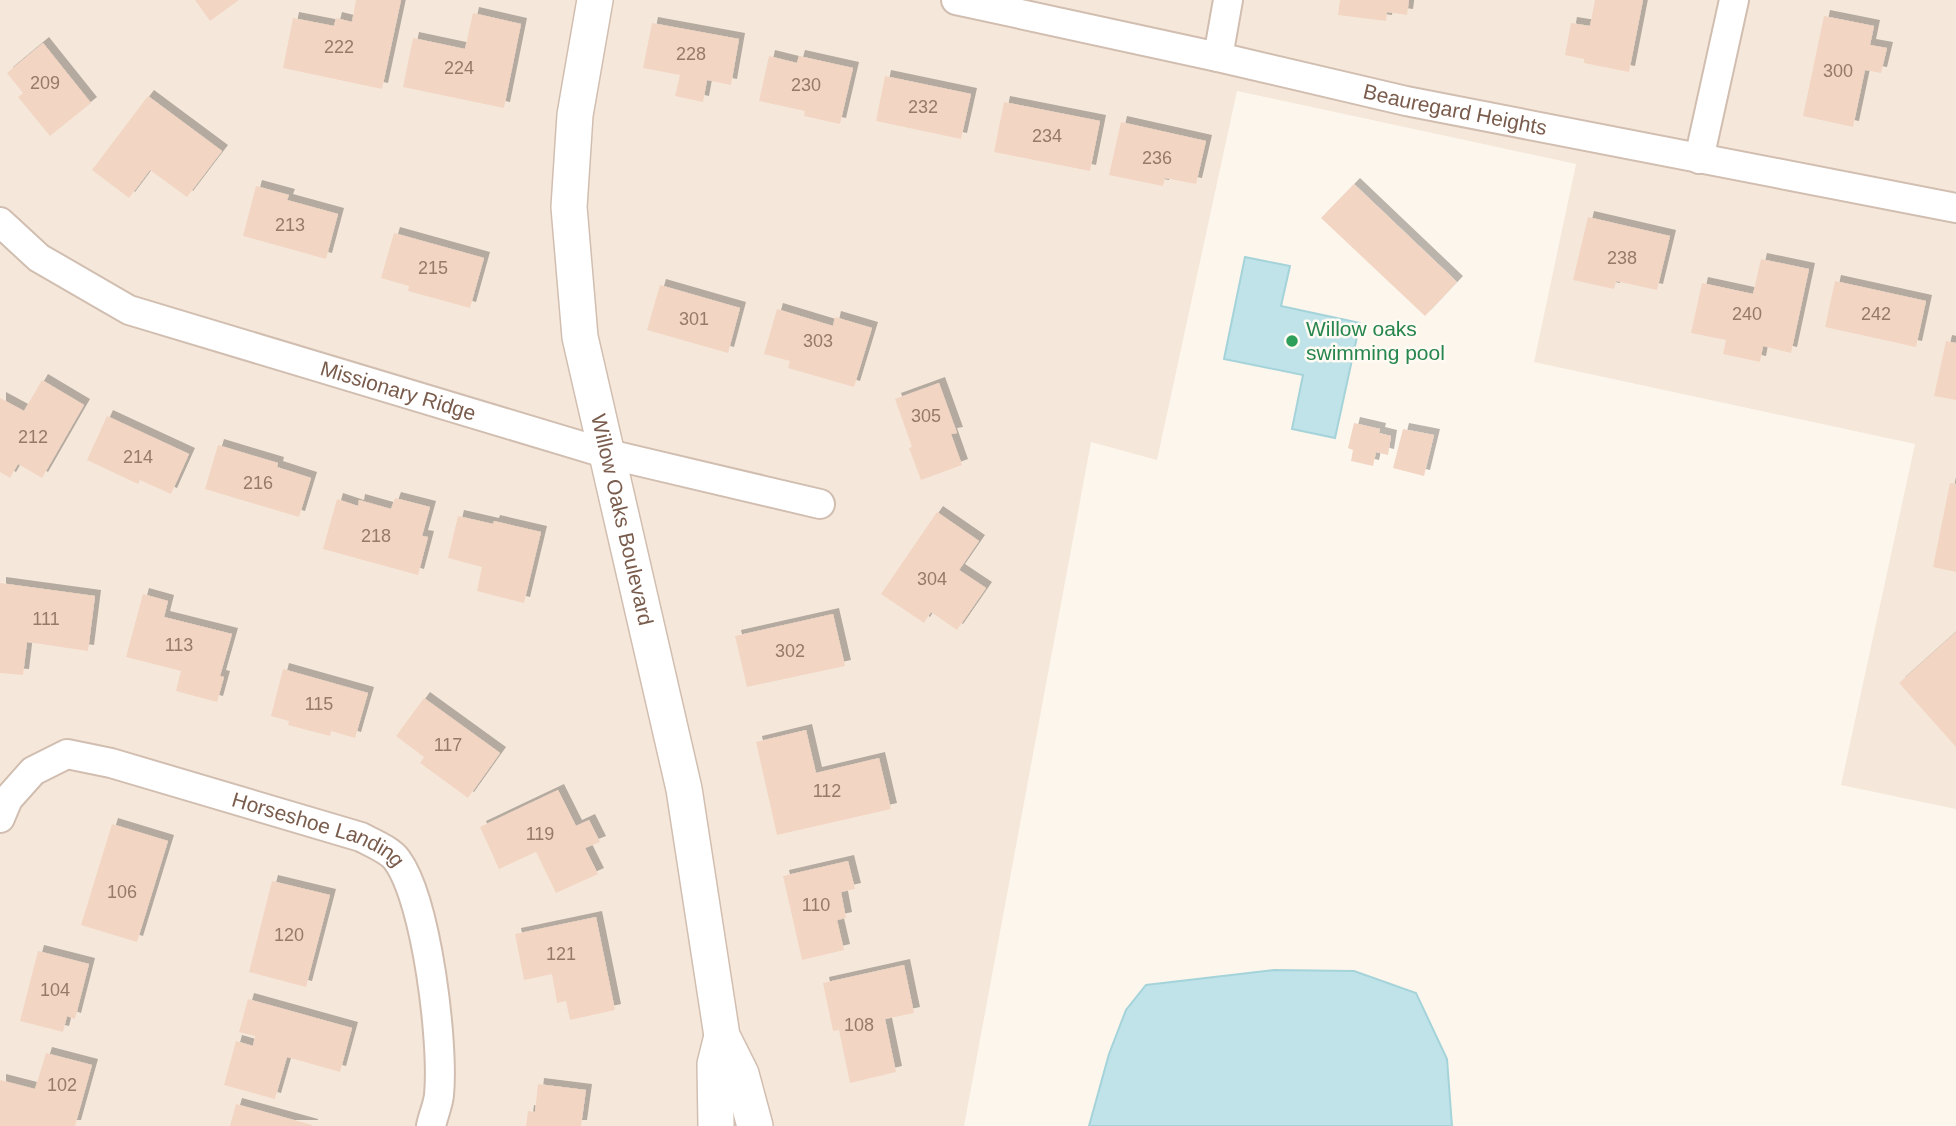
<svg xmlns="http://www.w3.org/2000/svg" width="1956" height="1126" font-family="Arial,sans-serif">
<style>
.residential{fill:#f5e8da}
.water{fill:#bfe3e8;stroke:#a5d3da;stroke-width:2}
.building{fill:#f3d5c3;filter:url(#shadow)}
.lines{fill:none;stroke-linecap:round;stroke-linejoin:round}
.minor-casing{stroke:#d1beb0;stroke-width:32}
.tertiary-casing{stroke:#d1beb0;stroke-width:38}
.minor{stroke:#fff;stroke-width:28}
.tertiary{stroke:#fff;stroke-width:35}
.leisure-dot{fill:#2e9e5b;stroke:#fffaf3;stroke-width:2.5}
.labels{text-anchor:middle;stroke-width:5;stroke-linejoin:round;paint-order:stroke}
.number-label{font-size:18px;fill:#987a6a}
.street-label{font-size:21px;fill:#7a5c4d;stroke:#fffaf3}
.leisure-label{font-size:21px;fill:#27864d;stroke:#fffaf3;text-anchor:start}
</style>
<defs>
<filter id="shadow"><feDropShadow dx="6" dy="-6" stdDeviation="0" flood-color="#0004"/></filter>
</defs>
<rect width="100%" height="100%" fill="#fdf6ec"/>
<path class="residential" d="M 0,0 L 1956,0 L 1956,809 L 1841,785 L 1915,444 L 1534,362 L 1576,164 L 1237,91 L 1157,460 L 1091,442 L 964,1126 L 0,1126 Z"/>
<path class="water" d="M 1245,257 L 1290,266 L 1281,306 L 1360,323 L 1335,438 L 1292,429 L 1303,375 L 1224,359 Z
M 1274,970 L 1354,971 L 1416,993 L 1447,1059 L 1452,1126 L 1089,1126 L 1109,1054 L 1126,1010 L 1146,985 Z"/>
<path class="building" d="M 195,0 L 239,0 L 210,21 Z
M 356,0 L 401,0 L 382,89 L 283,68 L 293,18 L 334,26 L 336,18 L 352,22 Z
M 1340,0 L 1409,0 L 1407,15 L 1387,12 L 1386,21 L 1338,15 Z
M 1595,0 L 1643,0 L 1629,72 L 1584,63 L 1584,59 L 1565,55 L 1571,23 L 1590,26 Z
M 473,13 L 521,24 L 504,108 L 403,87 L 413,38 L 465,49 Z
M 1824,16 L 1874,26 L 1870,45 L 1887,48 L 1881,73 L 1865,70 L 1853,127 L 1803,116 Z
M 652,23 L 739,39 L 731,85 L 707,80 L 703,102 L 675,96 L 680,75 L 643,68 Z
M 43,43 L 91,103 L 50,136 L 18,97 L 23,93 L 7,73 Z
M 769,56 L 797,63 L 799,56 L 853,68 L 840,124 L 804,116 L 805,111 L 759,101 Z
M 885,76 L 971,94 L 961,139 L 876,121 Z
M 148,96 L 222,151 L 187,197 L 150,170 L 129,198 L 92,170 Z
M 1004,102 L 1100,121 L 1090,171 L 994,152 Z
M 1121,122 L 1206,141 L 1196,184 L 1165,178 L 1163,186 L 1109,175 Z
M 1354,184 L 1457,282 L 1425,316 L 1321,218 Z
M 256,186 L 289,195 L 287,200 L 338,214 L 326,259 L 243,236 Z
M 1588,217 L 1670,236 L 1657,290 L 1616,281 L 1614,289 L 1573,280 Z
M 394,233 L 484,258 L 470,308 L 408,291 L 409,286 L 381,278 Z
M 1761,259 L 1809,269 L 1791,353 L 1763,346 L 1760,362 L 1723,354 L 1726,340 L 1691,333 L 1702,283 L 1753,294 Z
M 1835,281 L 1926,301 L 1916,347 L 1825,327 Z
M 660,285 L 740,308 L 728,353 L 647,330 Z
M 777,309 L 833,326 L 835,317 L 872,328 L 854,387 L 788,368 L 790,361 L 764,354 Z
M 1946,341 L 1956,343 L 1956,400 L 1934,396 Z
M 42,380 L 84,405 L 42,478 L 18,464 L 10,478 L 0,472 L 0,398 L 24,411 Z
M 939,383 L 957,433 L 951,434 L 962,465 L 921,480 L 909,448 L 912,447 L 895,399 Z
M 107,416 L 189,454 L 171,494 L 140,480 L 138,484 L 87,460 Z
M 1354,423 L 1380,429 L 1379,433 L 1391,436 L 1388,455 L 1376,452 L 1373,466 L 1351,461 L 1353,450 L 1348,448 Z
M 1403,429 L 1434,435 L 1424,476 L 1393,468 Z
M 218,445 L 278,463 L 277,467 L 311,478 L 299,517 L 205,489 Z
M 1950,483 L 1956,484 L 1956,572 L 1933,567 Z
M 395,498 L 430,507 L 422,536 L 428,537 L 418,575 L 323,549 L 337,499 L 358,506 L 359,500 L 391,509 Z
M 937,512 L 979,541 L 959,570 L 986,588 L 957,630 L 931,612 L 924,623 L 881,594 Z
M 458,516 L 493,524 L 494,521 L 541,532 L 524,603 L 477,591 L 482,567 L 448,558 Z
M 0,583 L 95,596 L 88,651 L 27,642 L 23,675 L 0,673 Z
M 143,594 L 168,601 L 164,617 L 232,634 L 220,676 L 224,677 L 217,702 L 176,691 L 181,671 L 126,657 Z
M 833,614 L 845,666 L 747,687 L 735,636 Z
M 1956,632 L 1956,747 L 1899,683 Z
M 283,669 L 368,693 L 355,738 L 331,731 L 330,736 L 288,725 L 289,721 L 271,716 Z
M 424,698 L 500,753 L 468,798 L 420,763 L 424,757 L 396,736 Z
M 806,730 L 816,773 L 879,758 L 891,809 L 777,835 L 756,742 Z
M 558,790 L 576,826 L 589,820 L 600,842 L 585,848 L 598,874 L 556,893 L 536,852 L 499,869 L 480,827 Z
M 112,824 L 168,841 L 137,942 L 81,925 Z
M 848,861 L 855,889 L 841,892 L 846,918 L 837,920 L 844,950 L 802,960 L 783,876 Z
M 272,881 L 330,895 L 306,987 L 249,972 Z
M 596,917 L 615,1010 L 570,1020 L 566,1001 L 557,1003 L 552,974 L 524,980 L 515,934 Z
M 38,951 L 89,964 L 75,1019 L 67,1016 L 63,1032 L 20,1021 Z
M 904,965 L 914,1013 L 885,1019 L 896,1072 L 850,1083 L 839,1030 L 833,1031 L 823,983 Z
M 248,999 L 352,1028 L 340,1072 L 287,1057 L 275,1099 L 224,1085 L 236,1041 L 253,1046 L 255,1036 L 239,1032 Z
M 46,1053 L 92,1065 L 75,1126 L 0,1126 L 0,1080 L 35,1089 Z
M 538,1084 L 586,1090 L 581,1126 L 526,1126 L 528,1111 L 535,1112 Z
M 236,1104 L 312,1125 L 312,1126 L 230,1126 Z"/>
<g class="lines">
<defs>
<g id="minor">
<path id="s1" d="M 956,0 L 1218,57 L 1406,101 L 1956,208"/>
<path d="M 1218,57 L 1228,0"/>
<path d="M 1699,159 L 1734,0"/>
<path id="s2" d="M 0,222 L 39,258 L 129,310 L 608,454 L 820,504"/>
<path id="s3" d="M 0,818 L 8,799 L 33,771 L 67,754 L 111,763 L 361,837 C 372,843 390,850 397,860 C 427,901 444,1044 439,1095 C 438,1105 433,1116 431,1126"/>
</g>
<g id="tertiary">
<path id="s4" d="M 595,0 L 575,115 L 569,207 L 580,337 L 684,789 L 722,1036 L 741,1074 L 755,1126"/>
<path d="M 716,1126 L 715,1064 L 722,1036"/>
</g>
</defs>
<use href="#minor" class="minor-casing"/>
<use href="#tertiary" class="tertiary-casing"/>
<use href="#minor" class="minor"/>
<use href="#tertiary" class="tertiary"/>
</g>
<circle class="leisure-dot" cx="1292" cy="341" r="7"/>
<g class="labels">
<g class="number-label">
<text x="339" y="53">222</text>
<text x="691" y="60">228</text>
<text x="459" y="74">224</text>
<text x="1838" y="77">300</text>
<text x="45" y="89">209</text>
<text x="806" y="91">230</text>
<text x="923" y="113">232</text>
<text x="1047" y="142">234</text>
<text x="1157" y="164">236</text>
<text x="290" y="231">213</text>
<text x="1622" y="264">238</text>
<text x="433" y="274">215</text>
<text x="1747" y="320">240</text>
<text x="1876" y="320">242</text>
<text x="694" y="325">301</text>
<text x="818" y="347">303</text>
<text x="926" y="422">305</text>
<text x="33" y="443">212</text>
<text x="138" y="463">214</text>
<text x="258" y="489">216</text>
<text x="376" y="542">218</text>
<text x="932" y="585">304</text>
<text x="46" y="625">111</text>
<text x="179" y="651">113</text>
<text x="790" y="657">302</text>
<text x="319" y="710">115</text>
<text x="448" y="751">117</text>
<text x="827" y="797">112</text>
<text x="540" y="840">119</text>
<text x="122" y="898">106</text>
<text x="816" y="911">110</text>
<text x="289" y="941">120</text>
<text x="561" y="960">121</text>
<text x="55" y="996">104</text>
<text x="859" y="1031">108</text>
<text x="62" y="1091">102</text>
</g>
<g class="street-label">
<text dy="7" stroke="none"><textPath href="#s1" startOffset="511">Beauregard Heights</textPath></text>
<text dy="7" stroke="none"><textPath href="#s2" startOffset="438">Missionary Ridge</textPath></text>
<text dy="7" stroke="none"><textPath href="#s4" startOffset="527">Willow Oaks Boulevard</textPath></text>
<text dy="7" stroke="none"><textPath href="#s3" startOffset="359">Horseshoe Landing</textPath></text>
</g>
<g class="leisure-label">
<text x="1306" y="336">Willow oaks<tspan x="1306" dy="24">swimming pool</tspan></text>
</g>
</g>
</svg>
